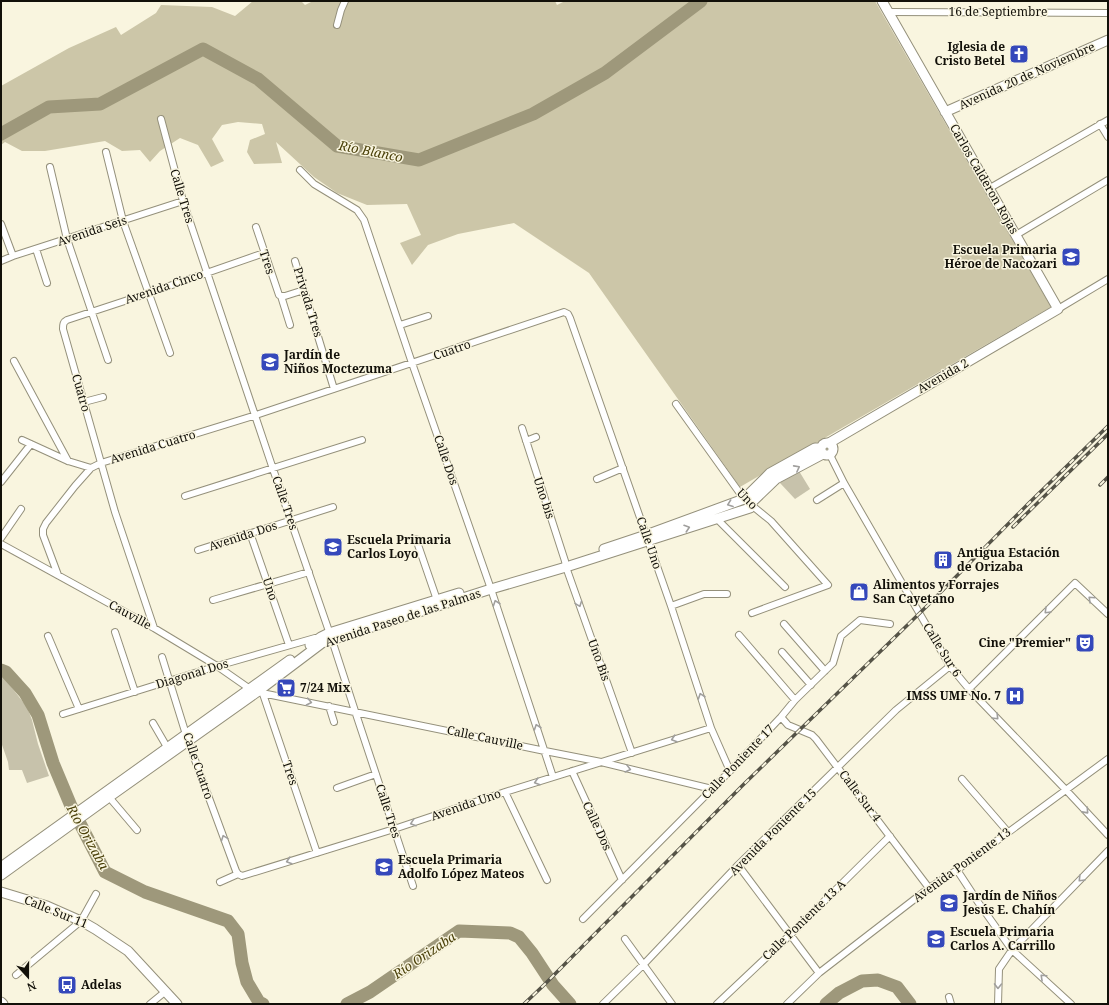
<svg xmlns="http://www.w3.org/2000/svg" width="1109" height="1005" font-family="'Noto Serif',serif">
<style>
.green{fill:#c7c2ab}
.forest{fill:#ccc6a8}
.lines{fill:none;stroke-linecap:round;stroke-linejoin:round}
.river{stroke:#9e987b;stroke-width:13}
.street-casing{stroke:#94907b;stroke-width:8}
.secondary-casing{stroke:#94907b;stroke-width:11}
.street{stroke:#fff;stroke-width:6}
.secondary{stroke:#fff;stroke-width:9}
.rail-casing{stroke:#555347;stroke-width:3.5}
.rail{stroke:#f9f5df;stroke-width:2;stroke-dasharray:6;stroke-linecap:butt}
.oneway{stroke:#a09f9d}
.labels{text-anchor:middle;stroke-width:3;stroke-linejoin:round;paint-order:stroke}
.street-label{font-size:12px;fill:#121009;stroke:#f9f5df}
.poi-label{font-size:12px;font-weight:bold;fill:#121009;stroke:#f9f5df;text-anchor:start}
.water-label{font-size:13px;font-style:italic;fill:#4a4009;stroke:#f9f5df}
</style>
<rect width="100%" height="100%" fill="#f9f5df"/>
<path class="green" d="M 799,471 L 810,489 L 795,499 L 780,483 L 786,478 Z
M 1,674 L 27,707 L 32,720 L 38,744 L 49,776 L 27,783 L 22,770 L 9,770 L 8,762 L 1,742 Z"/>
<path class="forest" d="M 253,1 L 301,1 L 305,5 L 313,1 L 555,1 L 557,5 L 565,1 L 875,1 L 1051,307 L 740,487 L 589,273 L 514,223 L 458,234 L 428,245 L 412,265 L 400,243 L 421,235 L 407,204 L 367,205 L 337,193 L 314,177 L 276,142 L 282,163 L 254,164 L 247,152 L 250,140 L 265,134 L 262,124 L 238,122 L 222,125 L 212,139 L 224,161 L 211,167 L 198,145 L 180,138 L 160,151 L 150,162 L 140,150 L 122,151 L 105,141 L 45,151 L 22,151 L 5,142 L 1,145 L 1,86 L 69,48 L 116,27 L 121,35 L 156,13 L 161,5 L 212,7 L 235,16 Z"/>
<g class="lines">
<path class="river" d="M 1,134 L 49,107 L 100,104 L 203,49 L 258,79 L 337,146 L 419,160 L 533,114 L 605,73 L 701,1
M 1,670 L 6,672 L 25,693 L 38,715 L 53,763 L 71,806 L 105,872 L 145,892 L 228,921 L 238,934 L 242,963 L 247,982 L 259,1002 L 263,1004
M 347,1004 L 370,992 L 459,931 L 510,933 L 519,937 L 532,953 L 553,985 L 570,1004
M 826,1004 L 839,993 L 862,981 L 878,980 L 897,987 L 910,1004"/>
<defs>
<path id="street" d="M 888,12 L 1108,13
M 337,25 L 341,10 L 345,1
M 161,119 L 183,201 L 273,469 L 332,640 L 355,711 L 413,886
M 1100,124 L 1108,137
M 106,152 L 123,221 L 170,353
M 50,167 L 67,239 L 108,360
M 300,170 L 314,184 L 357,210 L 364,220 L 412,363 L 491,589 L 553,777
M 990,188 L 1108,120
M 1,224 L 13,256
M 256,227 L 279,295 L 281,296 L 290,325
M 1016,235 L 1108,180
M 36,249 L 47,283
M 1,261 L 13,256 L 183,201
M 295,261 L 334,389
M 281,296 L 285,296 L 304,290
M 1058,309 L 1108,279
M 400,325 L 428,316
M 14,361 L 68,461
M 84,402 L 103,397
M 676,404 L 744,499 L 771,521 L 828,585 L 752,613
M 522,428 L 565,561 L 566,567 L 632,753
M 22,440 L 68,461 L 91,468
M 526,441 L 536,437
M 830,455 L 844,483 L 950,666 L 969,689 L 1066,790 L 1108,835
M 597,479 L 623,468
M 1,482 L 31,444
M 185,496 L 362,440
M 817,500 L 844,483
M 717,519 L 785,587
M 250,533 L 289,645
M 1,538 L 21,509
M 416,539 L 437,600
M 1,544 L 154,628 L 217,666 L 250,689 L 257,692 L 545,751 L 601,762 L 712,789
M 198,550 L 333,507
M 58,575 L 43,535 L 43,529 L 46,523 L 75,486 L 91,468 L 101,463 L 256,415 L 564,312 L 568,314 L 570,318 L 671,606 L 711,728 L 730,771
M 213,600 L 309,572
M 671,606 L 704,594 L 727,594
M 784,624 L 825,671
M 154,628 L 115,512 L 63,329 C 63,325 63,322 67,320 L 149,293 L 264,253
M 115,632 L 135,692
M 739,635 L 795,700
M 48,636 L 79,709
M 782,652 L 811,685
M 162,657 L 188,741 L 236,871 L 238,874
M 969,689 L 1075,583 L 1108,614
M 263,694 L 317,853
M 329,706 L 334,722
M 63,714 L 217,666 L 315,638
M 781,717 L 788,725 L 812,735 L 816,739 L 929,888
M 153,723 L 167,747
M 572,771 L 622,880
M 962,779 L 1008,832
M 337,788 L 376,774
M 505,792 L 547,880
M 109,797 L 137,830
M 738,865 L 819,973
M 957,870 L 978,902 L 1012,950 L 1071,1004
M 220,882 L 238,874 L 242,876 L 394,829 L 505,792 L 711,728
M 583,919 L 730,771 L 781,717 L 795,700 L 833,663 L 841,636 L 860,620 L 890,624
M 625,939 L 672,1004
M 16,975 L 81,921 L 96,894
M 949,997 L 951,1004
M 150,1004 L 166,991
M 603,1004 L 644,964 L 738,865 L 896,710 L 950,666
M 717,1004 L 790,935 L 890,836
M 787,1004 L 819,973 L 929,888 L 957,870 L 1108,759
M 998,1004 L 999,969 L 1012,950 L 1108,851"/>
<path id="secondary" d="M 945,112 L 1108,40
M821 449a6 6 0 1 1 12 0a6 6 0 1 1-12 0Z
M 829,443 L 1058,309 L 882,1
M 604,549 L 646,535 L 744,499 L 770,473 L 815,448 L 821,448
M 310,645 L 321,637 L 329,633 L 459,593
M 1,867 L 290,660
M 1,875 L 109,797 L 257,692 L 322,643 L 491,589 L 566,567 L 750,508 L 750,504 L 776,479 L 823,454
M 1,892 L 47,906 L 81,921 L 95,929 L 128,951 L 177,1004
M 1,1002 L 3,1004"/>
</defs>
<use href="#street" class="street-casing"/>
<use href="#secondary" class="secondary-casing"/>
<use href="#street" class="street"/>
<use href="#secondary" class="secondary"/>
<defs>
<path id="rail" d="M 1100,485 L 1108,477
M 1013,527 L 1108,434
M 524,1004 L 545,984 L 743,785 L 926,607 L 1029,503 L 1108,426"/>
</defs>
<use href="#rail" class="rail-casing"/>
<use href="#rail" class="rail"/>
</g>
<defs><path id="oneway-chevron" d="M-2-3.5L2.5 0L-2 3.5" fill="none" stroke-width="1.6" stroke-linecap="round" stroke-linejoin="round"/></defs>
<g class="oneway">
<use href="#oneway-chevron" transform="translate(797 468) rotate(-28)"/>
<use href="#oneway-chevron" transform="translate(730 504) rotate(160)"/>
<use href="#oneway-chevron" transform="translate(687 528) rotate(-18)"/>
<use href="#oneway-chevron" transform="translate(1091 599) rotate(-137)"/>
<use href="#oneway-chevron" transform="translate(496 603) rotate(-109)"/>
<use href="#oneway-chevron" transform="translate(579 604) rotate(70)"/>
<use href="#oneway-chevron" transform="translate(1047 611) rotate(135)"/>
<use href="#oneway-chevron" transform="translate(701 696) rotate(-109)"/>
<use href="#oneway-chevron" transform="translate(309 702) rotate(11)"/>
<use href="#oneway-chevron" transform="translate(996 717) rotate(46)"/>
<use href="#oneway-chevron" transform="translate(537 727) rotate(-109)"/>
<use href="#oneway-chevron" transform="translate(674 739) rotate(162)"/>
<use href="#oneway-chevron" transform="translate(628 769) rotate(14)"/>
<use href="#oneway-chevron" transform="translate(537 782) rotate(163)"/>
<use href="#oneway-chevron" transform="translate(1086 811) rotate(48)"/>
<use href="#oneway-chevron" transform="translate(413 823) rotate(161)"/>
<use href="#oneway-chevron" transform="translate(224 838) rotate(-110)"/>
<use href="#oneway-chevron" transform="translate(289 861) rotate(163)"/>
<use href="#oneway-chevron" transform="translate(1081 879) rotate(134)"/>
<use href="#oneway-chevron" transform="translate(1043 977) rotate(-137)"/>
<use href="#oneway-chevron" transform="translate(998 986) rotate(91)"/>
</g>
<defs>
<symbol id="church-square" viewBox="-11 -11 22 22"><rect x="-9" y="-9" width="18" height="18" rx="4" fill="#3548bb" stroke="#f9f5df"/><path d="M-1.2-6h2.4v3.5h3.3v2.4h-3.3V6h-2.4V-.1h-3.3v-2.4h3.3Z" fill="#fff"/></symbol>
<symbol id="school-square" viewBox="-11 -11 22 22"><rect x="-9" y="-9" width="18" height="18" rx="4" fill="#3548bb" stroke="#f9f5df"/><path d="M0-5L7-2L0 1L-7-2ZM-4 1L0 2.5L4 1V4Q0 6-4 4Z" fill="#fff"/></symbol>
<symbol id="building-square" viewBox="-11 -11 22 22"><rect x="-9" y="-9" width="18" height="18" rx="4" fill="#3548bb" stroke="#f9f5df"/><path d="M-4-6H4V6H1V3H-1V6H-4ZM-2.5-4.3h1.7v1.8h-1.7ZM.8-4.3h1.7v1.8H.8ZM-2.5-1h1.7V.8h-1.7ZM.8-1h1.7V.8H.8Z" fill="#fff"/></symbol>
<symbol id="shop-square" viewBox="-11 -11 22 22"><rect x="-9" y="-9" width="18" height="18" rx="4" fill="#3548bb" stroke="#f9f5df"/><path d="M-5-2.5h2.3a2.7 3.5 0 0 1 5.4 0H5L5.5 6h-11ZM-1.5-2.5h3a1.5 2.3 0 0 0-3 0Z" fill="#fff"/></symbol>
<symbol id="theatre-square" viewBox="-11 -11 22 22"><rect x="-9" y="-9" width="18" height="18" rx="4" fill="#3548bb" stroke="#f9f5df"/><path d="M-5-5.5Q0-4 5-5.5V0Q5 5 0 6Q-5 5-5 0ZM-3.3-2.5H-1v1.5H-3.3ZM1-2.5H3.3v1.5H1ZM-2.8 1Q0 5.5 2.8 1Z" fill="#fff"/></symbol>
<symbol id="supermarket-square" viewBox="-11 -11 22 22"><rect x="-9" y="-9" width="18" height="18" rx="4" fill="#3548bb" stroke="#f9f5df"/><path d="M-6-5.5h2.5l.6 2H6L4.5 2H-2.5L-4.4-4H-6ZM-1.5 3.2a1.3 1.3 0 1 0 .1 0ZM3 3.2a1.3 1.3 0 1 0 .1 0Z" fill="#fff"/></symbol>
<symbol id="hospital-square" viewBox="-11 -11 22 22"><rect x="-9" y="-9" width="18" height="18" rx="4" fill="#3548bb" stroke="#f9f5df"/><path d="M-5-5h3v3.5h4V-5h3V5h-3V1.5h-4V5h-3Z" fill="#fff"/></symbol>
<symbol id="bus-square" viewBox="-11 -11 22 22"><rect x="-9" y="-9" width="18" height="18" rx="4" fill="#3548bb" stroke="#f9f5df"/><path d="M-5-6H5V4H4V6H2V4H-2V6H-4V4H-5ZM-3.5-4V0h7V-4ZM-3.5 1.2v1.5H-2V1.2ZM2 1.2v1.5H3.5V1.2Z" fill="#fff"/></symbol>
</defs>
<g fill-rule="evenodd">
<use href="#church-square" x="1008" y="43" width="22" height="22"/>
<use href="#school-square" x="1060" y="246" width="22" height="22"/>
<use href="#school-square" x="259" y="351" width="22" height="22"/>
<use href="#school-square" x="322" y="536" width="22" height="22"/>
<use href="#building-square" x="932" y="549" width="22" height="22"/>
<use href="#shop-square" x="848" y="581" width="22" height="22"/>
<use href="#theatre-square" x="1074" y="632" width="22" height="22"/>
<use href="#supermarket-square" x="275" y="677" width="22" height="22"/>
<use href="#hospital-square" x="1004" y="685" width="22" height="22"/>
<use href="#school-square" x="373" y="856" width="22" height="22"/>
<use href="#school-square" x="938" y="892" width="22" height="22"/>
<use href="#school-square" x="925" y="928" width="22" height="22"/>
<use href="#bus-square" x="56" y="974" width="22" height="22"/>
</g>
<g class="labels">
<g class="street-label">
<text x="998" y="16">16 de Septiembre</text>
<text transform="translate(1027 76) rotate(-24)" y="4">Avenida 20 de Noviembre</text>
<text transform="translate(984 179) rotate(60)" y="4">Carlos Calderon Rojas</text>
<text transform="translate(182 196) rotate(73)" y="4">Calle Tres</text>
<text transform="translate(92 231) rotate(-18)" y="4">Avenida Seis</text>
<text transform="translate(267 262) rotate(72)" y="4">Tres</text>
<text transform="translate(164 287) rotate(-19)" y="4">Avenida Cinco</text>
<text transform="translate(308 302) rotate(73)" y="4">Privada Tres</text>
<text transform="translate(452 350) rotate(-19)" y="4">Cuatro</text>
<text transform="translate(943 376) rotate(-30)" y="4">Avenida 2</text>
<text transform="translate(81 393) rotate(74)" y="4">Cuatro</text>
<text transform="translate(153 447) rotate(-17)" y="4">Avenida Cuatro</text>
<text transform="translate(446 460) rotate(71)" y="4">Calle Dos</text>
<text transform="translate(544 498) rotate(72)" y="4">Uno bis</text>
<text transform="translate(747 499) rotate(46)" y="4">Uno</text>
<text transform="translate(285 503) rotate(71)" y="4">Calle Tres</text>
<text transform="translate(243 536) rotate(-18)" y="4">Avenida Dos</text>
<text transform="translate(649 543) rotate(71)" y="4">Calle Uno</text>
<text transform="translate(270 589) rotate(71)" y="4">Uno</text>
<text transform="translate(130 615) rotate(29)" y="4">Cauville</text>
<text transform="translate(403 618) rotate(-18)" y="4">Avenida Paseo de las Palmas</text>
<text transform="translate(942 650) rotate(58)" y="4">Calle Sur 6</text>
<text transform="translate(599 660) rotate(70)" y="4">Uno Bis</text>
<text transform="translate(192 674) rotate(-17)" y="4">Diagonal Dos</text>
<text transform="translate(485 738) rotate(12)" y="4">Calle Cauville</text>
<text transform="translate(738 762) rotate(-46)" y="4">Calle Poniente 17</text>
<text transform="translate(198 766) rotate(71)" y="4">Calle Cuatro</text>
<text transform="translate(290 773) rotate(71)" y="4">Tres</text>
<text transform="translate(860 796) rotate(53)" y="4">Calle Sur 4</text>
<text transform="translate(466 805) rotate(-19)" y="4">Avenida Uno</text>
<text transform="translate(388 811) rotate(72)" y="4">Calle Tres</text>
<text transform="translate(597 826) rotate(65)" y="4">Calle Dos</text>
<text transform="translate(773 832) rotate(-45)" y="4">Avenida Poniente 15</text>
<text transform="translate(962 865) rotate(-36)" y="4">Avenida Poniente 13</text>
<text transform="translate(56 912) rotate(22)" y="4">Calle Sur 11</text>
<text transform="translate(804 920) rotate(-44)" y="4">Calle Poniente 13 A</text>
</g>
<g class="poi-label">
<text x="1005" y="51" text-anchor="end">Iglesia de<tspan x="1005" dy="14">Cristo Betel</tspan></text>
<text x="1057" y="254" text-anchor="end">Escuela Primaria<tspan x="1057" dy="14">Héroe de Nacozari</tspan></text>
<text x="284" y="359">Jardín de<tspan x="284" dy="14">Niños Moctezuma</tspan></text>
<text x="347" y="544">Escuela Primaria<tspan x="347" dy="14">Carlos Loyo</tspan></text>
<text x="957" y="557">Antigua Estación<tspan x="957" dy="14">de Orizaba</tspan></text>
<text x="873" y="589">Alimentos y Forrajes<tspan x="873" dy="14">San Cayetano</tspan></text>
<text x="1071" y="647" text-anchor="end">Cine "Premier"</text>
<text x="300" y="692">7/24 Mix</text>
<text x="1001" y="700" text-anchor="end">IMSS UMF No. 7</text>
<text x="398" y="864">Escuela Primaria<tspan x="398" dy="14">Adolfo López Mateos</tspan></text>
<text x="963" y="900">Jardín de Niños<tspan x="963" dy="14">Jesús E. Chahín</tspan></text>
<text x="950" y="936">Escuela Primaria<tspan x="950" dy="14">Carlos A. Carrillo</tspan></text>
<text x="81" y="989">Adelas</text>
</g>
<g class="water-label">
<text transform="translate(371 151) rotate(11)" y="5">Río Blanco</text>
<text transform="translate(88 837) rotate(61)" y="5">Río Orizaba</text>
<text transform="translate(424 955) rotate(-34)" y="5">Río Orizaba</text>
</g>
</g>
<rect width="1109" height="1005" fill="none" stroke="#121009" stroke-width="4"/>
<g transform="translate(28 977) rotate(159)" stroke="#f9f5df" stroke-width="3" paint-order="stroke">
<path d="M0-3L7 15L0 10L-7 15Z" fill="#121009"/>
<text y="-6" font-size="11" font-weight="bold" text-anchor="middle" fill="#121009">N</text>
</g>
</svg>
